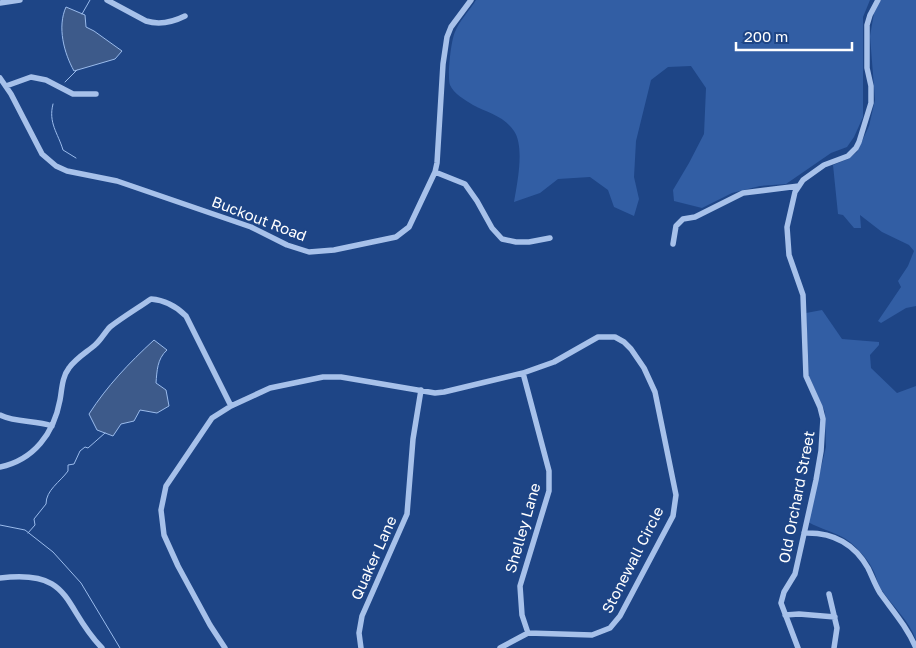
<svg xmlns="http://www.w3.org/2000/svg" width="916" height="648" font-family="'Golos Text',sans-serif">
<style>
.green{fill:#325ea4}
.water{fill:#3d5a8a;stroke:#9abbec}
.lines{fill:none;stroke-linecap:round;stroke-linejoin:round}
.stream{stroke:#9abbec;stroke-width:1}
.minor{stroke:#a7c1ea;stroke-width:5.5}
.labels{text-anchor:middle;stroke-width:4;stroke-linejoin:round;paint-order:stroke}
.street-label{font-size:15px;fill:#fff;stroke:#1e4586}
</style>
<rect width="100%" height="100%" fill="#1e4586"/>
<path class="green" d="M 476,0 L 870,0 L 863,17 L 863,117 L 854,137 L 847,147 L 831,153 L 786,184 L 760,186 L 732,193 L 702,208 L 674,201 L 673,190 L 689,163 L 704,134 L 706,88 L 691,66 L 668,67 L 651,80 L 636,141 L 634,177 L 639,199 L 634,216 L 614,207 L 608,190 L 590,177 L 558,179 L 540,193 L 514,202 C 517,184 525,147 514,131 C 504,116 488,113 473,105 C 465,100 454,94 450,85 C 447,77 451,40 455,32 C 459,21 470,10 476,0 Z
M 881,0 L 916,0 L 916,306 L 906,308 L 881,323 L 878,321 L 901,287 L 898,281 L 908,266 L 914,251 L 909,245 L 882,232 L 860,215 L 861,228 L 854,228 L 843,215 L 838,214 L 833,165 L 848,159 L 857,152 L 869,126 L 875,100 L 870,36 L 874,13 Z
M 822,310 L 842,339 L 879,342 L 879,345 L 870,355 L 871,368 L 897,393 L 916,386 L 916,640 C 909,620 892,606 881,589 C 877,583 876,574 872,568 C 867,558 858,549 850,542 C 837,532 822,530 808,522 L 826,447 L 825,412 L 809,376 L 806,313 Z"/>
<path class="water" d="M 66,7 L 85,15 L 86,27 L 94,31 L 122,51 L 115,59 L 74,71 C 64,53 57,27 66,7 Z
M 154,340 L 167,350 C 157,359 157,371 156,383 L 166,390 L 169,406 L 157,413 L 140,410 L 134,421 L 121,424 L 113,436 L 97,430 L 89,414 C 107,386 129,363 154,340 Z"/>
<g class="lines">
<path class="stream" d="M 82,14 L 90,0
M 65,82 L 77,70
M 53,104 C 48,123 58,133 63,150 L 76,158
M 0,525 L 25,530 L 53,552 L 81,583 L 120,648
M 28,533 L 35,525 L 34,519 L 46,504 C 46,490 60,482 68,471 L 68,465 L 74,464 L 80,451 L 85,447 L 88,448 L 105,433"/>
<path class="minor" d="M 107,0 L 146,21 C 159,25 173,22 185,16
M 0,3 L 20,0
M 0,78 L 11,94 L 42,154 L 56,166 L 67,171 L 117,181 L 251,227 L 287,245 L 309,252 L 334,250 L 396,237 L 409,227 L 435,172 L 437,163 L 443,64 L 447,37 L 451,27 L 471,0
M 6,86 L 31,77 L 46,80 L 73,94 L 96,94
M 435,172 L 465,184 L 477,201 L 492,228 L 502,239 L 516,242 L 529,242 L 550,238
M 673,244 L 676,226 L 683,219 L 695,217 L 743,193 L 799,186
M 523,373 L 549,471 L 549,491 L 520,586 L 522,615 L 528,633
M 0,415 C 16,423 35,420 52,426
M 0,467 C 34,460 54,433 60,400 C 62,389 62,377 69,368 C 76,358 87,352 95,345 C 101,340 105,332 110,327 C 123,317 138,308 151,299 C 165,300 176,306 186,316 L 231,406
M 804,533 C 832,532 854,543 868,568 C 872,576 875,585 880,593 C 893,611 907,627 916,648
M 0,578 C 74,569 62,607 102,648
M 829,594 L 837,628 L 834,648
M 785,615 L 799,614 L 835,617
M 225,648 L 210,625 L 178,566 L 164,535 L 161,510 L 166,486 L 212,418 L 231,406 L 270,388 L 323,377 L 341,377 L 435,393 L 444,392 L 523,373 L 554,362 L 598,337 L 615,337 L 624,342 L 631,349 L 644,368 L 655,392 L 676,495 L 673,516 L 620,616 L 610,628 L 592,635 L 528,633 L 500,648
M 361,648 L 359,633 L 362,616 L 407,514 L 413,439 L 421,390
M 798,648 L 781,603 L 784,592 L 795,574 L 816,480 L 821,451 L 823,419 L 820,407 L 806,376 L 803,295 L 789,255 L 787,227 L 795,192 L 803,180 L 824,165 L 848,156 L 856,148 L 859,142 L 871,103 L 871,86 L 867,68 L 867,25 L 870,15 L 878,0"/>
</g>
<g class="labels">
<g class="street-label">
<text transform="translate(259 219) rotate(21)" y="5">Buckout Road</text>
<text transform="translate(797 497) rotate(-79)" y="5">Old Orchard Street</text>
<text transform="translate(523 528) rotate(-74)" y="5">Shelley Lane</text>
<text transform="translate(374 558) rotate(-66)" y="5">Quaker Lane</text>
<text transform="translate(633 560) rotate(-63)" y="5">Stonewall Circle</text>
</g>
</g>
<path d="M736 42v8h116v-8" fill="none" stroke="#ffffff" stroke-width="2.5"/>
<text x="744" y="42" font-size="15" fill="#ffffff" stroke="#1e4586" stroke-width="4" paint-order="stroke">200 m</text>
</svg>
